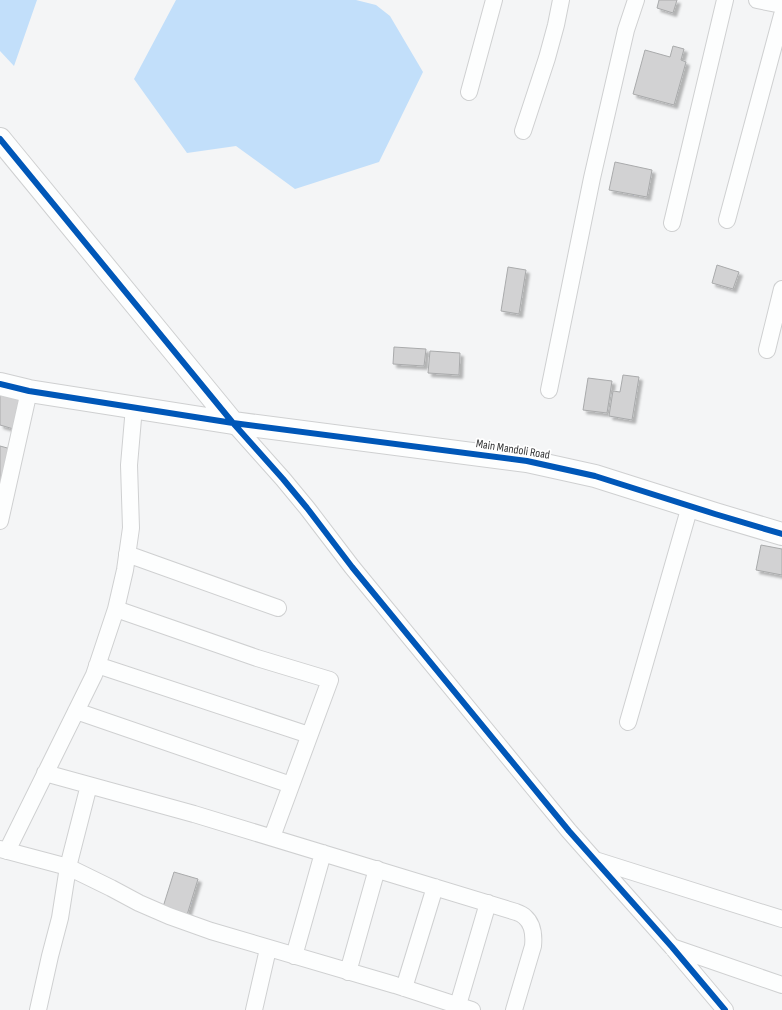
<svg xmlns="http://www.w3.org/2000/svg" width="782" height="1010" font-family="'Sofia Sans Condensed',sans-serif">
<style>
.water{fill:#c2dffa}
.building{fill:#d2d2d3;stroke:#a9aaab;filter:url(#shadow)}
.lines{fill:none;stroke-linecap:round;stroke-linejoin:round}
.street-casing{stroke:#cfd0d1;stroke-width:18}
.secondary-casing{stroke:#cfd0d1;stroke-width:24}
.street{stroke:#fdfefe;stroke-width:16}
.secondary{stroke:#fdfefe;stroke-width:22}
.cycleway-casing{stroke:#fff;stroke-width:8}
.cycleway{stroke:#0057b8;stroke-width:6}
.labels{text-anchor:middle;stroke-width:3.5;stroke-linejoin:round;paint-order:stroke}
.street-label{font-size:12px;fill:#343536;stroke:#fff}
</style>
<defs>
<filter id="shadow"><feDropShadow dx="3.5" dy="3.5" stdDeviation="1" flood-color="#0004"/></filter>
</defs>
<rect width="100%" height="100%" fill="#f4f5f6"/>
<path class="water" d="M 0,0 L 37,0 L 14,66 L 0,51 Z
M 176,0 L 356,0 L 376,5 L 390,16 L 423,72 L 379,162 L 295,189 L 236,146 L 187,153 L 134,79 Z"/>
<path class="building" d="M 659,0 L 677,0 L 673,13 L 657,8 Z
M 673,46 L 684,49 L 681,60 L 686,62 L 674,105 L 633,94 L 645,50 L 670,57 Z
M 615,162 L 652,170 L 647,197 L 609,190 Z
M 717,265 L 739,272 L 733,289 L 712,283 Z
M 508,267 L 526,270 L 519,314 L 501,311 Z
M 394,347 L 426,349 L 424,366 L 393,364 Z
M 430,351 L 460,353 L 459,375 L 428,373 Z
M 623,375 L 639,377 L 632,420 L 609,416 L 613,391 L 620,392 Z
M 588,378 L 612,381 L 607,413 L 583,410 Z
M 0,393 L 25,400 L 17,430 L 0,425 Z
M 0,446 L 11,449 L 0,493 Z
M 761,545 L 782,549 L 782,575 L 756,570 Z
M 174,872 L 198,879 L 187,915 L 163,907 Z"/>
<g class="lines">
<defs>
<path id="street" d="M 757,0 L 782,5
M 469,92 L 494,0
M 523,131 L 547,58 L 556,25 L 561,0
M 727,220 L 782,15
M 672,223 L 725,0
M 767,350 L 782,289
M 549,390 L 592,178 L 626,30 L 636,0
M 233,423 L 283,479 L 307,508 L 352,567 L 569,831 L 672,947 L 725,1010
M 0,521 L 29,391
M 127,554 L 278,608
M 116,609 L 257,658 L 330,680 L 272,837
M 97,665 L 309,735
M 76,711 L 291,785
M 628,722 L 690,506
M 45,773 L 194,814 L 516,912 C 519,913 523,915 525,917 C 533,924 534,936 533,946 L 514,1010
M 0,849 L 68,867 L 111,888 L 139,903 L 169,916 L 211,931 L 395,985 L 472,1010
M 7,851 L 94,675 L 116,609 L 125,570 L 131,528 L 129,465 L 134,407
M 595,860 L 782,919
M 672,947 L 782,985
M 294,956 L 323,853
M 348,972 L 377,869
M 404,988 L 435,887
M 458,1005 L 488,903
M 38,1010 L 50,956 L 60,918 L 68,867 L 89,785
M 254,1010 L 268,949"/>
<path id="secondary" d="M 0,139 L 233,423
M 0,384 L 29,391 L 233,423 L 527,461 L 595,476 L 715,514 L 782,534"/>
</defs>
<use href="#street" class="street-casing"/>
<use href="#secondary" class="secondary-casing"/>
<use href="#street" class="street"/>
<use href="#secondary" class="secondary"/>
<defs>
<path id="cycleway" d="M 0,139 L 233,423 L 283,479 L 307,508 L 352,567 L 569,831 L 672,947 L 725,1010
M 0,384 L 29,391 L 233,423 L 527,461 L 595,476 L 715,514 L 782,534"/>
</defs>
<use href="#cycleway" class="cycleway-casing"/>
<use href="#cycleway" class="cycleway"/>
</g>
<g class="labels">
<g class="street-label">
<text transform="translate(513 449) rotate(9)" y="4">Main Mandoli Road</text>
</g>
</g>
</svg>
